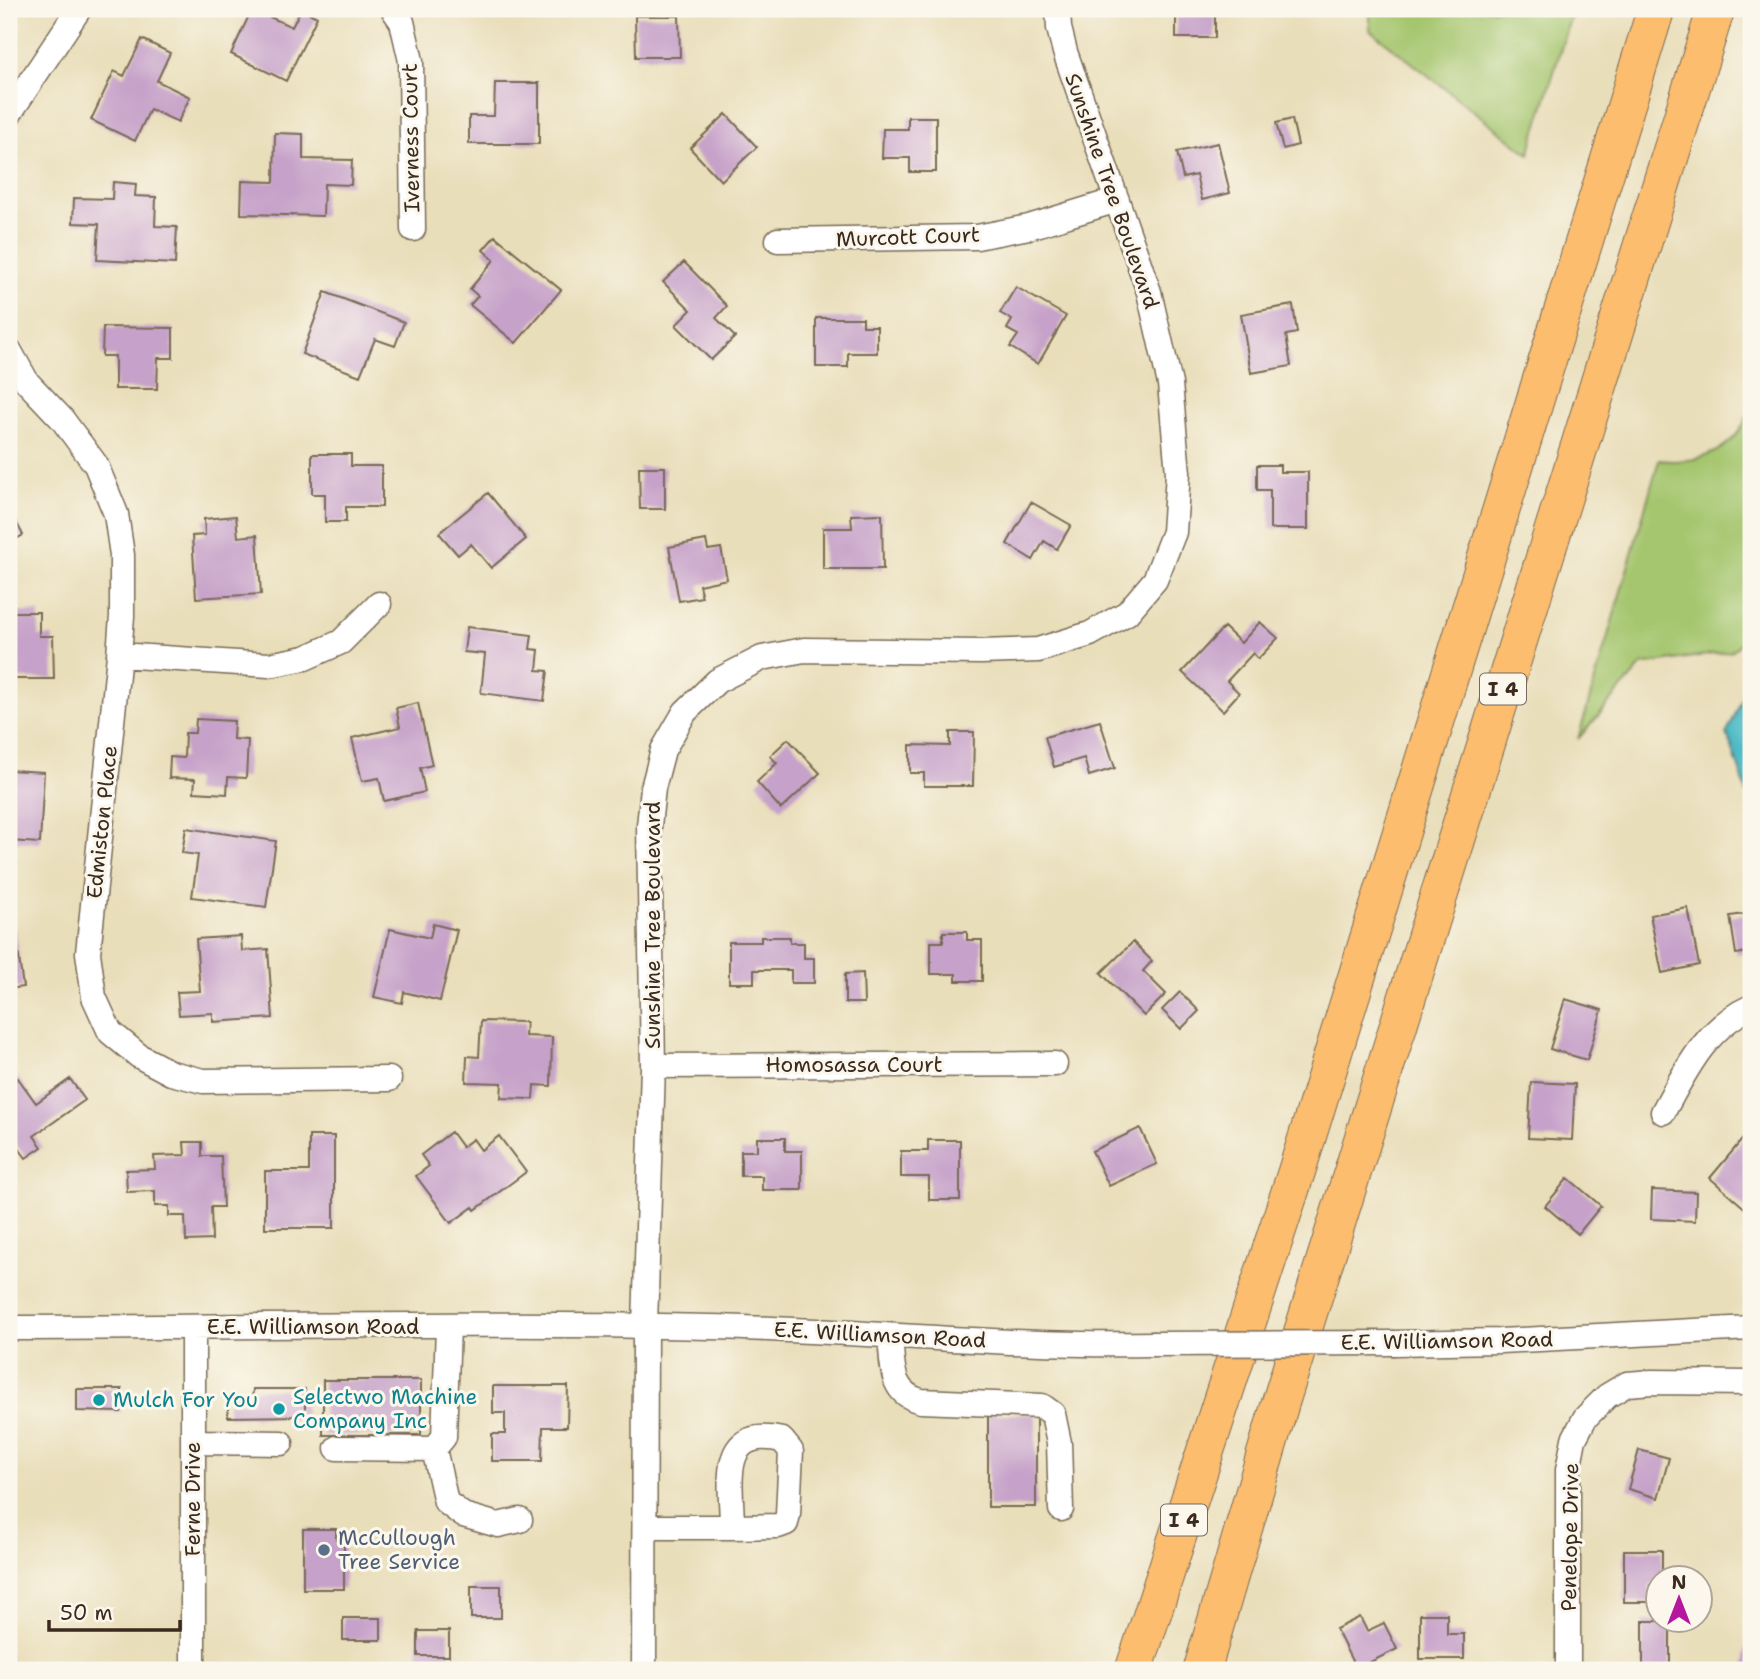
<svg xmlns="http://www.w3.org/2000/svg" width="1760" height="1679" font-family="'Shantell Sans',sans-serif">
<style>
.green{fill:#a5c66e;stroke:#707846;stroke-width:2}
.water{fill:#4ab8c4;stroke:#427171;stroke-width:2}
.building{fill:#c6a1c9}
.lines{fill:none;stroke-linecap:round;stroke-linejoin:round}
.minor-casing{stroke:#786955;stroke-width:27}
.highway-casing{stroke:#786955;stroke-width:39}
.minor{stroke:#fff;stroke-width:24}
.highway{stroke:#fcbd6e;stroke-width:37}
.minor-bridge-casing{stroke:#786955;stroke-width:27;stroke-linecap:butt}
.minor-bridge{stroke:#fff;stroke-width:24}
.culture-dot{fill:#0f9aa8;stroke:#fbf7ec;stroke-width:2.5}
.service-dot{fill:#5c6f8a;stroke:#fbf7ec;stroke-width:2.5}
.labels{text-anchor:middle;stroke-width:6;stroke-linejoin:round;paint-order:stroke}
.shield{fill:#fbf7ec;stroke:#75685c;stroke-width:2}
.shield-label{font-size:19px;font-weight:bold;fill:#3b2a1e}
.street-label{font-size:21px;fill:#3b2a1e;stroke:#fbf7ec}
.culture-label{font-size:21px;fill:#0d838f;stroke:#fbf7ec;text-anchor:start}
.service-label{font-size:21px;fill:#4e5e75;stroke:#fbf7ec;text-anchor:start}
</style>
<rect width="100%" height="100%" fill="#fbf7ec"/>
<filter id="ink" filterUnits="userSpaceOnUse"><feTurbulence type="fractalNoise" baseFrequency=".0143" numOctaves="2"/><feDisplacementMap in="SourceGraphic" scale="14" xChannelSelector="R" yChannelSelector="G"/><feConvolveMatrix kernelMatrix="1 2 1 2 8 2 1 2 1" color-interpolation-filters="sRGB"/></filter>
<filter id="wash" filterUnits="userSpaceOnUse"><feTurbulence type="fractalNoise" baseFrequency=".00686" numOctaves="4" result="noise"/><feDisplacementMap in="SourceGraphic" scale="28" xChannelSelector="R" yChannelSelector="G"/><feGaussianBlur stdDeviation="1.57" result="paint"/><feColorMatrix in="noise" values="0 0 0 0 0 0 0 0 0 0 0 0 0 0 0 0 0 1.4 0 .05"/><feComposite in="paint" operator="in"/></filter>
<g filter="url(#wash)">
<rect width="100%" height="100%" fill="#e9deba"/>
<path class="green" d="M 1370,9 L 1573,9 L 1529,154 L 1370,30 Z
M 1751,408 L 1751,634 L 1732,651 L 1642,665 L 1578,739 L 1659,460 C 1702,465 1736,450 1751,408 Z"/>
<path class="water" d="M 1751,678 L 1751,804 L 1727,733 Z"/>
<g id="blocks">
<path class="building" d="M 252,9 L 292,27 L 301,9 L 317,17 L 286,81 L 231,54 Z
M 1176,9 L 1215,9 L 1215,38 L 1176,38 Z
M 635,16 L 679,16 L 680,57 L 636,57 Z
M 142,39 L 170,53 L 157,81 L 190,97 L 178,122 L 150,109 L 135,141 L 91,120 L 114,71 L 124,76 Z
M 495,83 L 539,83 L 539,144 L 469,144 L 469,116 L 494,116 Z
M 726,114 L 757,147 L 721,181 L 690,148 Z
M 908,117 L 936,117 L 936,172 L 910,172 L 910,158 L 882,158 L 883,129 L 908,129 Z
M 1292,119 L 1298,145 L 1283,149 L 1276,123 Z
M 275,133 L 303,134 L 303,159 L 352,160 L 351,185 L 324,184 L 323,216 L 241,214 L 242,181 L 274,182 Z
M 1218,143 L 1230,193 L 1202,200 L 1196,175 L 1183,178 L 1177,152 Z
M 113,182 L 136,184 L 135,196 L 156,197 L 155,226 L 177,227 L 175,264 L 97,260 L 99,224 L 73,223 L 74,198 L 112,199 Z
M 495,236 L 561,290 L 516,343 L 470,305 L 478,296 L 470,289 L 494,260 L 483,250 Z
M 684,262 L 727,306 L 716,318 L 735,337 L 711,360 L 676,325 L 691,310 L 663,282 Z
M 1016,287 L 1066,316 L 1038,364 L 1010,347 L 1018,335 L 1007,329 L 1012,320 L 1000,313 Z
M 325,292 L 404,322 L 395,346 L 375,339 L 360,376 L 302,354 Z
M 1293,305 L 1297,333 L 1286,335 L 1291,366 L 1251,373 L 1241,314 Z
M 816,318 L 863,318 L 863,326 L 877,326 L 877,353 L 848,353 L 848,367 L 816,367 Z
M 103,327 L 173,328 L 173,358 L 158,358 L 157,389 L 115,389 L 115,356 L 102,356 Z
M 312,454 L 351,454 L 351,466 L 382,466 L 382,507 L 346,507 L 346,522 L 325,522 L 325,494 L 312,494 Z
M 1257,465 L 1280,465 L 1280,472 L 1308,472 L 1308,529 L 1270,529 L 1270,490 L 1257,490 Z
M 639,467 L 665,467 L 665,509 L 640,509 Z
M 488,493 L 526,539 L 491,568 L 471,544 L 458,555 L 439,533 Z
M 1031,502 L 1071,525 L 1057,549 L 1044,541 L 1033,560 L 1007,544 Z
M 9,508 L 23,535 L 9,543 Z
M 882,514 L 883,569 L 823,569 L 823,528 L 852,528 L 851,515 Z
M 236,516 L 238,537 L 257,535 L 261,594 L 196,598 L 192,536 L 205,535 L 204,519 Z
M 706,540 L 708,550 L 721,548 L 727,579 L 699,585 L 702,597 L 679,601 L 669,547 Z
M 9,612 L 39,612 L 39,636 L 53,636 L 54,679 L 9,679 Z
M 1260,622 L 1278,638 L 1258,659 L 1253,653 L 1227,681 L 1239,693 L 1223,711 L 1182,672 L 1224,627 L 1241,643 Z
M 467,627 L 532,635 L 530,649 L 539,650 L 537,670 L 548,671 L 544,701 L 481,693 L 485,654 L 464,652 Z
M 418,703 L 432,765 L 420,768 L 425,792 L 384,801 L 379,778 L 362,781 L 352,738 L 400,727 L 396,708 Z
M 196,719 L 234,721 L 233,739 L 248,740 L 246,778 L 228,777 L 227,794 L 194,792 L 195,779 L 169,778 L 170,757 L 184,758 L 185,733 L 195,733 Z
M 1100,721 L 1115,768 L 1089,776 L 1084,758 L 1054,767 L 1045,737 Z
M 950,732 L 974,732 L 973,786 L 924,786 L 924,773 L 910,773 L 910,745 L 950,746 Z
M 788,739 L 820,773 L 781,809 L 757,782 L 777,763 L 770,756 Z
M 9,770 L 44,772 L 40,843 L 9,841 Z
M 186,828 L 276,841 L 266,907 L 192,897 L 198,855 L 182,853 Z
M 1688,908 L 1699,965 L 1662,973 L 1650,915 Z
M 1751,913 L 1751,952 L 1736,954 L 1730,916 Z
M 433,924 L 457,930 L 440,1001 L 404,992 L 402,1003 L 374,997 L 390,929 L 430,938 Z
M 15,929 L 23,987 L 9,989 L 9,930 Z
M 943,932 L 967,932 L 967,940 L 982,940 L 982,981 L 956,981 L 956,974 L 931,974 L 931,942 L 943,942 Z
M 241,936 L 242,951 L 268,949 L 273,1018 L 213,1022 L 213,1013 L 179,1015 L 177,992 L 200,991 L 196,939 Z
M 761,937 L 790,937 L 790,943 L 804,943 L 804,958 L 814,958 L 814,983 L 791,983 L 791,970 L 754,970 L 754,983 L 729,983 L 729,942 L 761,942 Z
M 1133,942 L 1152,961 L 1143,971 L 1166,994 L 1144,1016 L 1101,973 Z
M 863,973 L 864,1003 L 845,1003 L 845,974 Z
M 1180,992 L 1199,1011 L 1181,1029 L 1162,1010 Z
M 1565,999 L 1602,1010 L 1587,1060 L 1550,1049 Z
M 481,1021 L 526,1022 L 525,1036 L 552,1037 L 551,1086 L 534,1085 L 533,1099 L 501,1098 L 502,1083 L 466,1082 L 467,1056 L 479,1057 Z
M 18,1078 L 36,1103 L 70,1079 L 85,1100 L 34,1136 L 42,1147 L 26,1158 L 9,1135 L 9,1085 Z
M 1531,1082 L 1575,1084 L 1572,1140 L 1528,1138 Z
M 1140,1128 L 1157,1164 L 1109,1186 L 1092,1151 Z
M 451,1132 L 462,1147 L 473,1139 L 481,1150 L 499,1136 L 526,1172 L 475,1210 L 473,1207 L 451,1223 L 416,1176 L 429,1166 L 421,1155 Z
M 1746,1135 L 1751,1140 L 1751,1210 L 1749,1212 L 1710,1178 Z
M 309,1136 L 334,1136 L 334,1228 L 265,1228 L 265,1171 L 309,1171 Z
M 757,1138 L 785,1138 L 785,1151 L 802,1151 L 802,1190 L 762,1190 L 762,1176 L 741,1176 L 741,1151 L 757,1151 Z
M 928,1140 L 960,1140 L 960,1200 L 929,1200 L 929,1177 L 901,1177 L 901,1151 L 928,1151 Z
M 184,1142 L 202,1142 L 202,1156 L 221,1156 L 223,1207 L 211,1207 L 212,1240 L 186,1241 L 185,1216 L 169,1216 L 169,1206 L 155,1206 L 155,1191 L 127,1192 L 126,1170 L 155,1169 L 154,1156 L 185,1155 Z
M 1568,1178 L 1601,1206 L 1578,1234 L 1545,1206 Z
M 1652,1190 L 1696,1192 L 1695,1221 L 1651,1219 Z
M 323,1380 L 421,1380 L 421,1435 L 323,1435 Z
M 493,1386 L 568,1386 L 567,1427 L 543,1427 L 542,1461 L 492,1461 L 492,1434 L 505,1434 L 505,1413 L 493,1413 Z
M 77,1389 L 122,1389 L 121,1412 L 77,1411 Z
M 253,1389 L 305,1389 L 305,1416 L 228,1417 L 228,1402 L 252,1402 Z
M 988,1414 L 1036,1414 L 1036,1507 L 988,1507 Z
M 1639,1450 L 1669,1458 L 1658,1498 L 1628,1489 Z
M 303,1529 L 336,1529 L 336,1540 L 344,1540 L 344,1589 L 303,1589 Z
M 1624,1550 L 1662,1550 L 1662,1578 L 1658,1578 L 1658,1585 L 1650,1585 L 1650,1602 L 1624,1602 Z
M 471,1586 L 501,1586 L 501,1618 L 471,1618 Z
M 1420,1614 L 1447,1614 L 1447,1634 L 1464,1634 L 1464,1659 L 1420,1659 Z
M 1360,1617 L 1367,1631 L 1384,1623 L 1397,1649 L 1356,1669 L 1336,1629 Z
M 343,1618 L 381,1618 L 381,1640 L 343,1640 Z
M 1643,1621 L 1670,1621 L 1670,1669 L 1643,1669 Z
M 418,1631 L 449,1631 L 449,1656 L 418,1656 Z
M 1745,1648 L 1751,1648 L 1751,1670 L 1745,1670 Z"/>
</g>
</g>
<g filter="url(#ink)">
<use href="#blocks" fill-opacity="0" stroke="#786955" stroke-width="2"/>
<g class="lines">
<defs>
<path id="minor" d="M 393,9 L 402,22 L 411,61 L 413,229
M 9,114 L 79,9
M 778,240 L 977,237 L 1029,227 L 1117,200
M 9,350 L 27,382 L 62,419 L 96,465 L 116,514 L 122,555 L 122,616 L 119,655 L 88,953 L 94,997 L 110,1032 L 139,1056 L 171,1073 L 203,1081 L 389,1079
M 119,655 L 269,665 L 305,658 L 341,642 L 379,604
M 653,1066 L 1055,1064
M 1663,1112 C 1685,1072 1706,1027 1751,1007
M 193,1327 L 193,1670
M 9,1328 C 242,1327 476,1322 710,1327 C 857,1330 1004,1347 1152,1344
M 890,1336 C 893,1364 889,1393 921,1401 L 1042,1406 L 1053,1414 L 1059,1443 L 1061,1509
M 1395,1343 L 1500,1341 L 1751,1328
M 193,1442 L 281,1443
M 337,1448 L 434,1449 L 444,1437 L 448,1327
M 434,1449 L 446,1502 L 463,1515 L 498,1525 L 520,1520
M 645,1527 L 732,1527 L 778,1526 L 786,1523 L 788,1514 L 791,1451 L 782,1440 C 717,1426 732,1484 732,1527
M 644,1670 L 645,1326 L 653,1066 L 649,826 L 653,788 L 663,750 L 685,712 L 717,681 L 762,658 L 804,650 L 981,652 L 1038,650 L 1090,634 L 1127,613 L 1155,580 L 1174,532 L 1178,473 L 1170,384 L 1149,292 L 1065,52 L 1059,28 L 1058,9
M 1568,1670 L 1568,1470 L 1574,1439 L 1585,1418 L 1607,1396 L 1627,1384 L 1652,1382 L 1751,1383"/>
<path id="highway" d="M 1134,1670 L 1297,1170 L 1656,9
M 1202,1670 L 1281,1401 L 1716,9"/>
</defs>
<use href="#minor" class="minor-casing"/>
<use href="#highway" class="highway-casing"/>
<use href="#minor" class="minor"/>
<use href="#highway" class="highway"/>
<defs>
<path id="minor-bridge" d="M 1152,1344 L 1395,1343"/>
</defs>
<use href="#minor-bridge" class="minor-bridge-casing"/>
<use href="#minor-bridge" class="minor-bridge"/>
</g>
</g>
<g class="culture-dot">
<circle cx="99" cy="1400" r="7"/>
<circle cx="279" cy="1409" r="7"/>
</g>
<circle class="service-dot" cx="324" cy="1550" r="7"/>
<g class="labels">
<g class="shield">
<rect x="1480" y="673.5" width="46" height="31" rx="5"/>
<rect x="1161" y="1504.5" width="46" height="31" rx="5"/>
</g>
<g class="shield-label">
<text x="1503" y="696">I 4</text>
<text x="1184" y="1527">I 4</text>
</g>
<g class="street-label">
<text transform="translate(411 138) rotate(-91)" y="7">Iverness Court</text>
<text transform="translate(1112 191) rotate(71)" y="7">Sunshine Tree Boulevard</text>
<text transform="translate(908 237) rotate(-2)" y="7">Murcott Court</text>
<text transform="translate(102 822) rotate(-84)" y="7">Edmiston Place</text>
<text transform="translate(653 925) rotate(-90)" y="7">Sunshine Tree Boulevard</text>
<text x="854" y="1072">Homosassa Court</text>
<text x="313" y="1334">E.E. Williamson Road</text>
<text transform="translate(880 1335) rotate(3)" y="7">E.E. Williamson Road</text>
<text transform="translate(1447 1341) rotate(-1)" y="7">E.E. Williamson Road</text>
<text transform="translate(193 1499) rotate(-90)" y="7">Ferne Drive</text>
<text transform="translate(1570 1537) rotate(-89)" y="7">Penelope Drive</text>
</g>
<g class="culture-label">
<text x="293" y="1404">Selectwo Machine<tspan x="293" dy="24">Company Inc</tspan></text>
<text x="113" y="1407">Mulch For You</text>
</g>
<g class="service-label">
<text x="338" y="1545">McCullough<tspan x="338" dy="24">Tree Service</tspan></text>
</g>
</g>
<rect width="1760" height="1679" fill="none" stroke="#fbf7ec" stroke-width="35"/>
<g transform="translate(1679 1599)"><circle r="33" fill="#fbf7ec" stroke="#aea59a" stroke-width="2"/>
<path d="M0-5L12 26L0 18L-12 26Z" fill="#b5179e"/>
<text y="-10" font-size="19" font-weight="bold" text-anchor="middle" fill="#3b2a1e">N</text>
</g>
<path d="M49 1620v10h131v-10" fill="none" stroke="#3b2a1e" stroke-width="3.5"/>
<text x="60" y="1620" font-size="21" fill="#3b2a1e" stroke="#fbf7ec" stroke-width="5" paint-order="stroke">50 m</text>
</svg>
